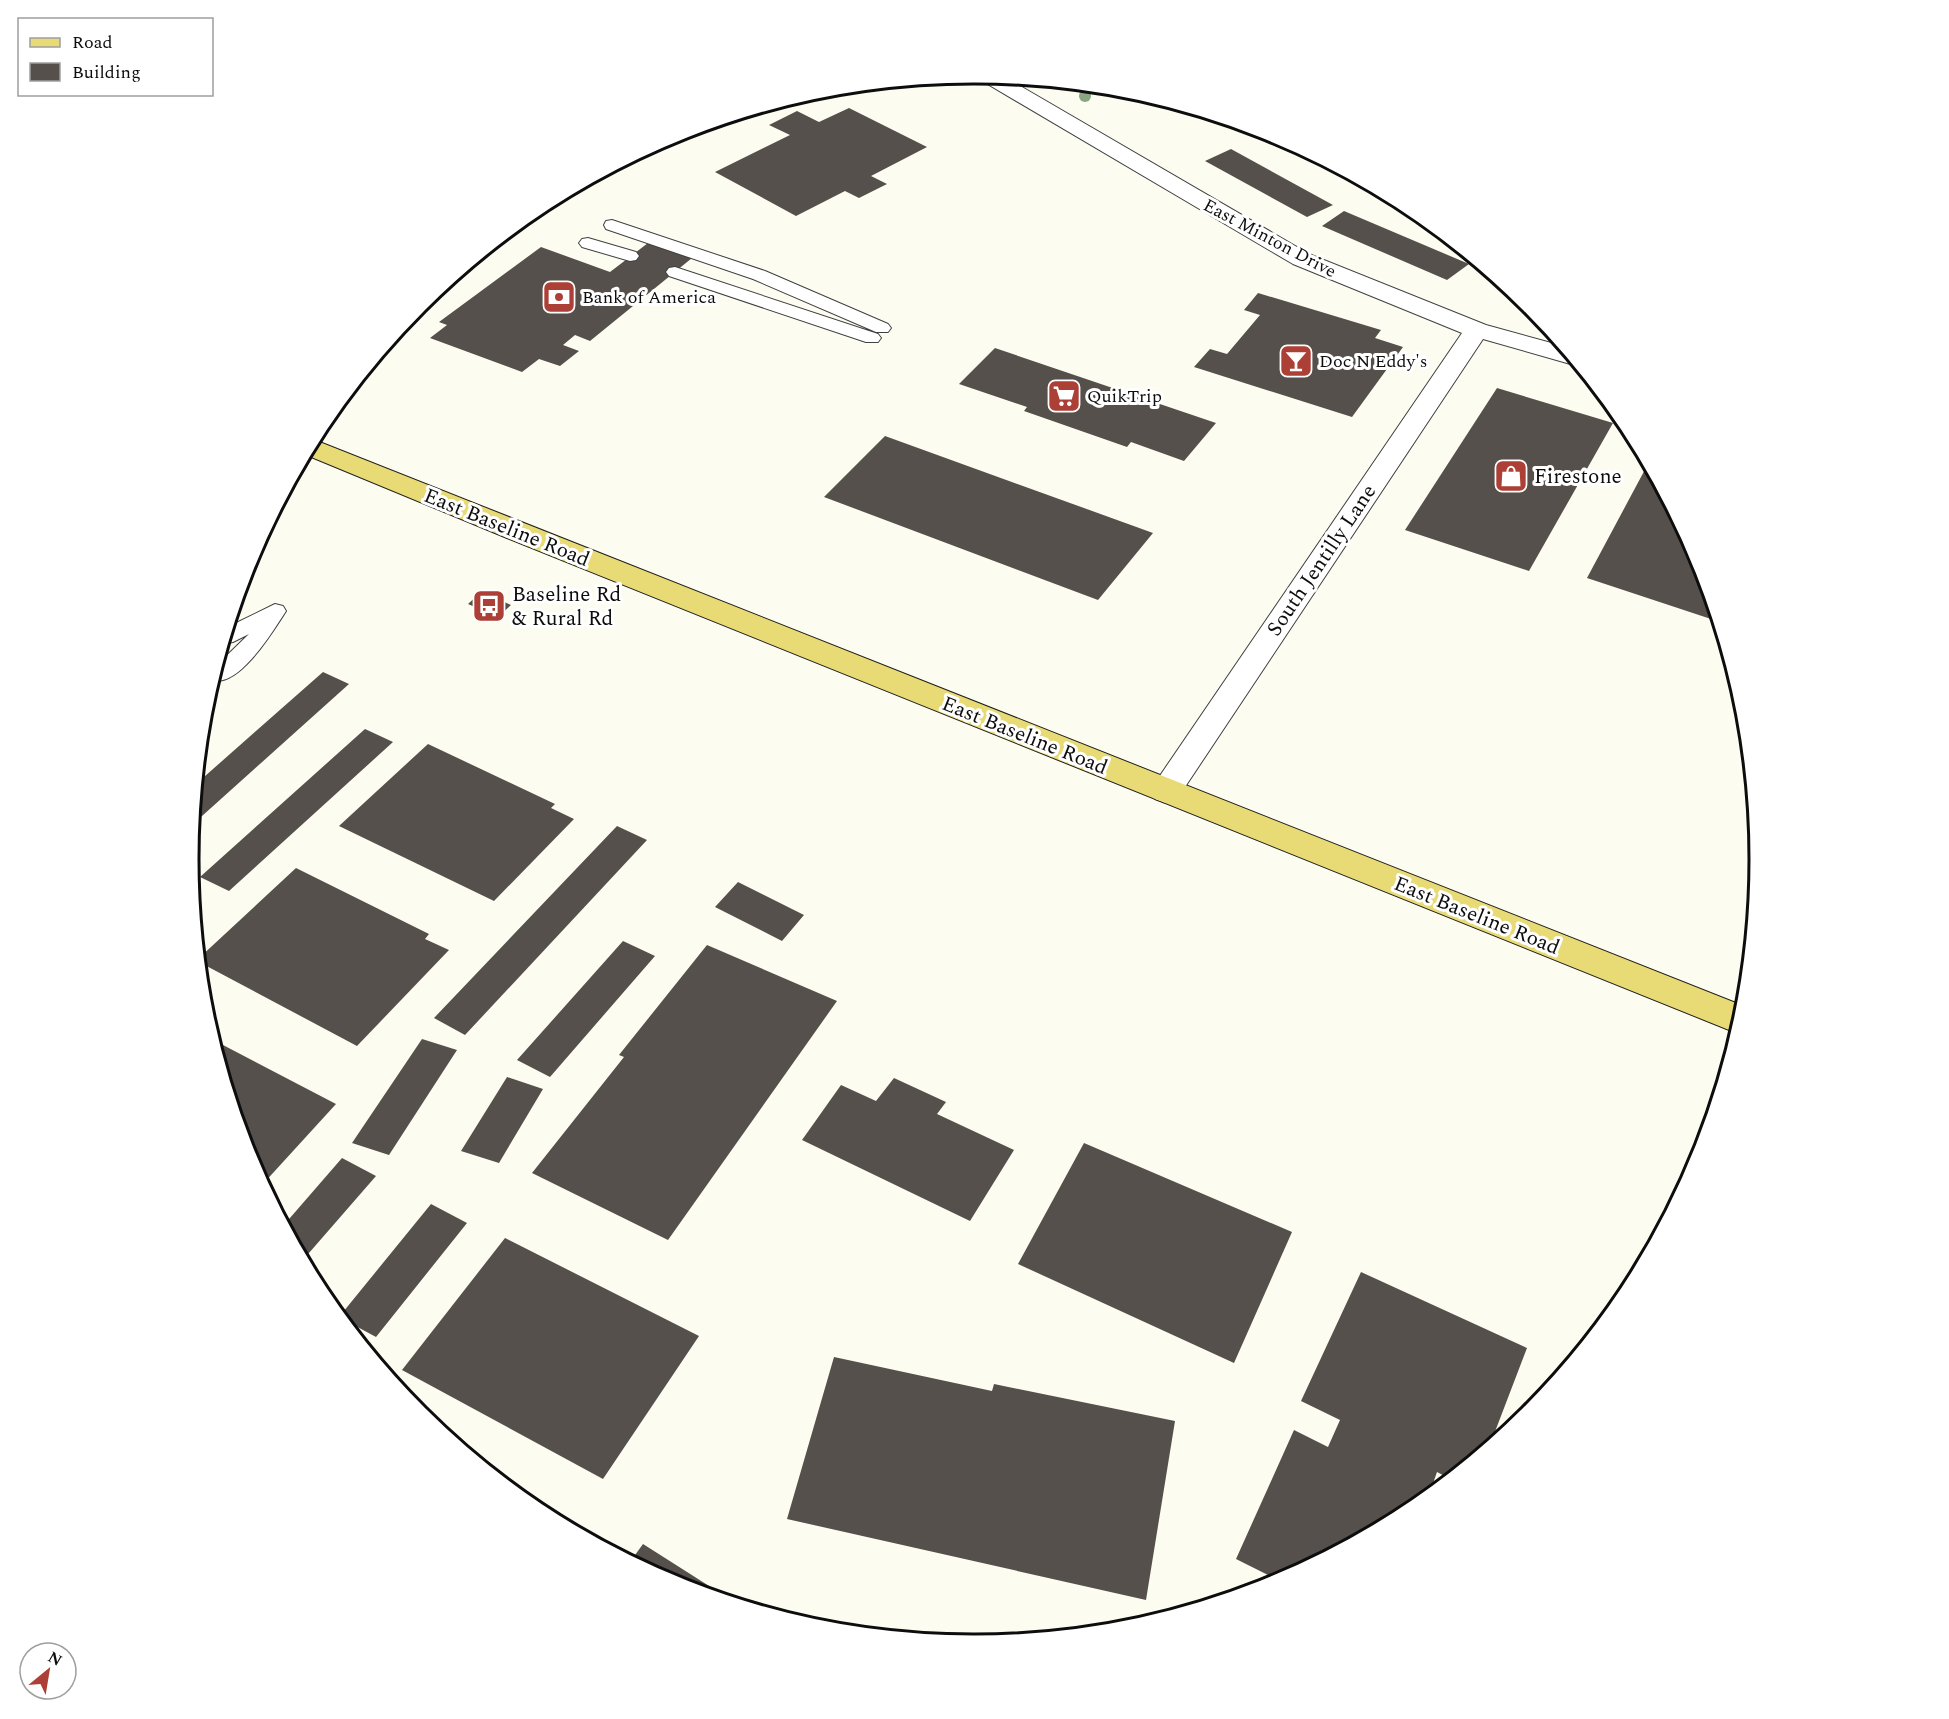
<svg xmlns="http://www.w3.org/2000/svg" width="1949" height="1719" font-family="Spectral,serif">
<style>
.building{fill:#55504b}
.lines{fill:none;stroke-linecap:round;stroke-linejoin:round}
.lane-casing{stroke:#404040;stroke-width:2}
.street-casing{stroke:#404040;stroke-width:2}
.primary-casing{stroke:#1e1e1e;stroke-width:2}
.lane{fill:#fff;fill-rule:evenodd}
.street{fill:#fff;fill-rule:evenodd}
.primary{fill:#e8db75;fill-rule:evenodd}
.tree{fill:#89a581}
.labels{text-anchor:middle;stroke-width:6;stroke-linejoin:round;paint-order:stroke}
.far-street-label{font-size:18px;fill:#0d0d0d;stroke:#fff}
.far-poi-label{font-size:18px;fill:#0d0d0d;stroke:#fff;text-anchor:start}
.poi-label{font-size:21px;fill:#0d0d0d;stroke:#fff;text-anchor:start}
.street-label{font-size:21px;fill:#0d0d0d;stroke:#fff}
.rim{fill:none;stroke:#0d0d0d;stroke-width:3}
</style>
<rect width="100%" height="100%" fill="#fdfcf0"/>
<path class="building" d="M 849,108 L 927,147 L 871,176 L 887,184 L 859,198 L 845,191 L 796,216 L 715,172 L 790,135 L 769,125 L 797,111 L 819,122 Z
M 1231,149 L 1333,205 L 1307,217 L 1205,161 Z
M 1344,211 L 1469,264 L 1447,280 L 1322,226 Z
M 648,243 L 692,258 L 590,341 L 575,335 L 563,345 L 579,351 L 560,366 L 539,359 L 522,372 L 430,338 L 447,325 L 439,322 L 541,247 L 610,272 Z
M 1258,293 L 1381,330 L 1375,338 L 1403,347 L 1352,417 L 1194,367 L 1210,349 L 1227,354 L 1260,315 L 1244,310 Z
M 995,348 L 1216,423 L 1184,461 L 1131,442 L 1127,447 L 1024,411 L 1027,407 L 959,384 Z
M 1497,388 L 1613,423 L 1529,571 L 1405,530 Z
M 885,436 L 1153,533 L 1098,600 L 824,497 Z
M 1649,462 L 1701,559 L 1722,629 L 1712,626 L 1714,620 L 1587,578 Z
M 481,592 L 511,605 L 498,617 L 468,604 Z
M 323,672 L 349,684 L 192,825 L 196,784 Z
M 365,729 L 393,742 L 229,891 L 200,877 Z
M 428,744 L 555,804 L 551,808 L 574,819 L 494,901 L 339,826 Z
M 617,826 L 647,840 L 465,1035 L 434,1018 Z
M 296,868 L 429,934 L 425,939 L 449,950 L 357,1046 L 199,962 L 198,959 Z
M 198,873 L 198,902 L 193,903 L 190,875 Z
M 738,882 L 804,915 L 782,941 L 715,907 Z
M 623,941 L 655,956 L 550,1077 L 517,1060 Z
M 707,945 L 837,1001 L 668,1240 L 532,1173 L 624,1057 L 619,1055 Z
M 422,1039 L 457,1050 L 389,1155 L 352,1143 Z
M 223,1045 L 336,1104 L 262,1185 L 248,1160 L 215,1052 Z
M 507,1077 L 543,1089 L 499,1163 L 461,1151 Z
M 894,1078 L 946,1102 L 937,1114 L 1014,1150 L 970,1221 L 802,1140 L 841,1085 L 876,1101 Z
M 1084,1143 L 1292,1232 L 1234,1363 L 1018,1264 Z
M 342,1158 L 376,1176 L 302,1261 L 283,1226 Z
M 431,1204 L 467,1223 L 376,1337 L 339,1317 Z
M 505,1238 L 699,1336 L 603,1479 L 402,1370 Z
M 1361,1272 L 1527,1348 L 1488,1450 L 1452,1480 L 1437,1472 L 1430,1492 L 1434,1494 L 1411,1513 L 1282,1582 L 1236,1559 L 1294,1430 L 1328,1447 L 1340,1420 L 1301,1401 Z
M 834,1357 L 992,1391 L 994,1384 L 1175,1421 L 1146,1600 L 787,1519 Z
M 643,1544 L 739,1605 L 673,1586 L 630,1562 Z"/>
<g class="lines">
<defs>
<path id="lane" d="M 612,220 L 765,271 L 888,324 L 891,328 L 888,332 L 876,332 L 753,279 L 606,229 L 604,225 L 606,221 Z
M 588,238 L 636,252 L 639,256 L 636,260 L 630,261 L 582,247 L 579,243 L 582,239 Z
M 675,267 L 878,334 L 881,338 L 878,342 L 866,342 L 669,276 L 666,272 L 669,268 Z
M 275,604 L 283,606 L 286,611 C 273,631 239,688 212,680 L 216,666 L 249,634 L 233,642 L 223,644 L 228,627 Z"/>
<path id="street" d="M 976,74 L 1003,76 L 1309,254 L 1486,325 L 1566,347 L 1579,363 L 1574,365 L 1483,339 L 1177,799 L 1166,803 L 1155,799 L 1150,791 L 1155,783 L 1462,333 L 1293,264 L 979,79 Z"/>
<path id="primary" d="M 312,439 L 1746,1007 L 1739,1034 L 507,538 L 304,454 Z"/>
</defs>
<use href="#lane" class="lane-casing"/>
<use href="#street" class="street-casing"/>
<use href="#primary" class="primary-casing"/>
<use href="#lane" class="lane"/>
<use href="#street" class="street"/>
<use href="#primary" class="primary"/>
</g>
<circle class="tree" cx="1085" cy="96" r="6"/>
<defs>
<symbol id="bank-square" viewBox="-11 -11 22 22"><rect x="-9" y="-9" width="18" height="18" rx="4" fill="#ad4036" stroke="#fff"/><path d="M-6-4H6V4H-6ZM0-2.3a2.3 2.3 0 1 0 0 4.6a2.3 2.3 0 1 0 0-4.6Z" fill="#fff"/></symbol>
<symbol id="bar-square" viewBox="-11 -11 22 22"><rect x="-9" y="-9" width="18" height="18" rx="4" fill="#ad4036" stroke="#fff"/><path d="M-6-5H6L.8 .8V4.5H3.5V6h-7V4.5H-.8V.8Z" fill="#fff"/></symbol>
<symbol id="supermarket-square" viewBox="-11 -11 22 22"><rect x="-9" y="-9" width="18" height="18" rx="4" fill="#ad4036" stroke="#fff"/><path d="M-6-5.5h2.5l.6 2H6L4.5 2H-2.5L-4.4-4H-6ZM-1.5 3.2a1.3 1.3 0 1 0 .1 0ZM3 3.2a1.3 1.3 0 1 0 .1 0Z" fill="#fff"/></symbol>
<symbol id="shop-square" viewBox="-11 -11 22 22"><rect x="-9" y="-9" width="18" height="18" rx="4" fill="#ad4036" stroke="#fff"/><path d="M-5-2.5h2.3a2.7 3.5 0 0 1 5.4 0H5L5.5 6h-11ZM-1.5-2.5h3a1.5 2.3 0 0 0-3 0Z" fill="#fff"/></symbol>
<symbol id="bus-square" viewBox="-11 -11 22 22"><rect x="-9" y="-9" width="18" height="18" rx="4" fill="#ad4036" stroke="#fff"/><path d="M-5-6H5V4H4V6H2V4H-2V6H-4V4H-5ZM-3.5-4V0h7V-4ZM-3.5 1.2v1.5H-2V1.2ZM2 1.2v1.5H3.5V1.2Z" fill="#fff"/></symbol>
</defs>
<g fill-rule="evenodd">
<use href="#bank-square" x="540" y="278" width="38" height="38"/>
<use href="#bar-square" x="1277" y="342" width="38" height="38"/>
<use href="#supermarket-square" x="1045" y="377" width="38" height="38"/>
<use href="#shop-square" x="1492" y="457" width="38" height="38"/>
<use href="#bus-square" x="470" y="587" width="38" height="38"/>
</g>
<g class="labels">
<g class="far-street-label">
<text transform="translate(1270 238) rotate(28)" y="6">East Minton Drive</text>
</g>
<g class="far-poi-label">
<text x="582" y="303">Bank of America</text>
<text x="1319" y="367">Doc N Eddy's</text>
<text x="1087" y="402">QuikTrip</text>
</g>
<g class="poi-label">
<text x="1534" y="483">Firestone</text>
<text x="512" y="601">Baseline Rd<tspan x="512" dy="24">&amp; Rural Rd</tspan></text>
</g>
<g class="street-label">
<text transform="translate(507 527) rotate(22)" y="7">East Baseline Road</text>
<text transform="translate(1321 560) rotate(-56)" y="7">South Jentilly Lane</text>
<text transform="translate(1025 735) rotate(22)" y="7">East Baseline Road</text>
<text transform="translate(1477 915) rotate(22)" y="7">East Baseline Road</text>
</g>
</g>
<path d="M0 0H1949V1719H0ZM199 859a775 775 0 1 1 1550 0a775 775 0 1 1-1550 0Z" fill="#fff" fill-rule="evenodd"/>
<path class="rim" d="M199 859a775 775 0 1 1 1550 0a775 775 0 1 1-1550 0Z"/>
<rect x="18" y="18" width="195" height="78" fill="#ffffff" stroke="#9e9e9e" stroke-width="1.5"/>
<rect x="30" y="38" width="30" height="9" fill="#e8db75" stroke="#9e9e9e" stroke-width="1.5"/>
<text x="72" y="48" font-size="18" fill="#0d0d0d">Road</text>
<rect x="30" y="63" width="30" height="18" fill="#55504b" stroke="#9e9e9e" stroke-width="1.5"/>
<text x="72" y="78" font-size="18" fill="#0d0d0d">Building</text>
<g transform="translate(48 1671) rotate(30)"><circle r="28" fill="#ffffff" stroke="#9e9e9e" stroke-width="1.5"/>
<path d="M0-4.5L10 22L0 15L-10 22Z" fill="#ad4036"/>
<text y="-9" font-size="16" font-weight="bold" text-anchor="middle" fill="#0d0d0d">N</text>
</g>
</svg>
